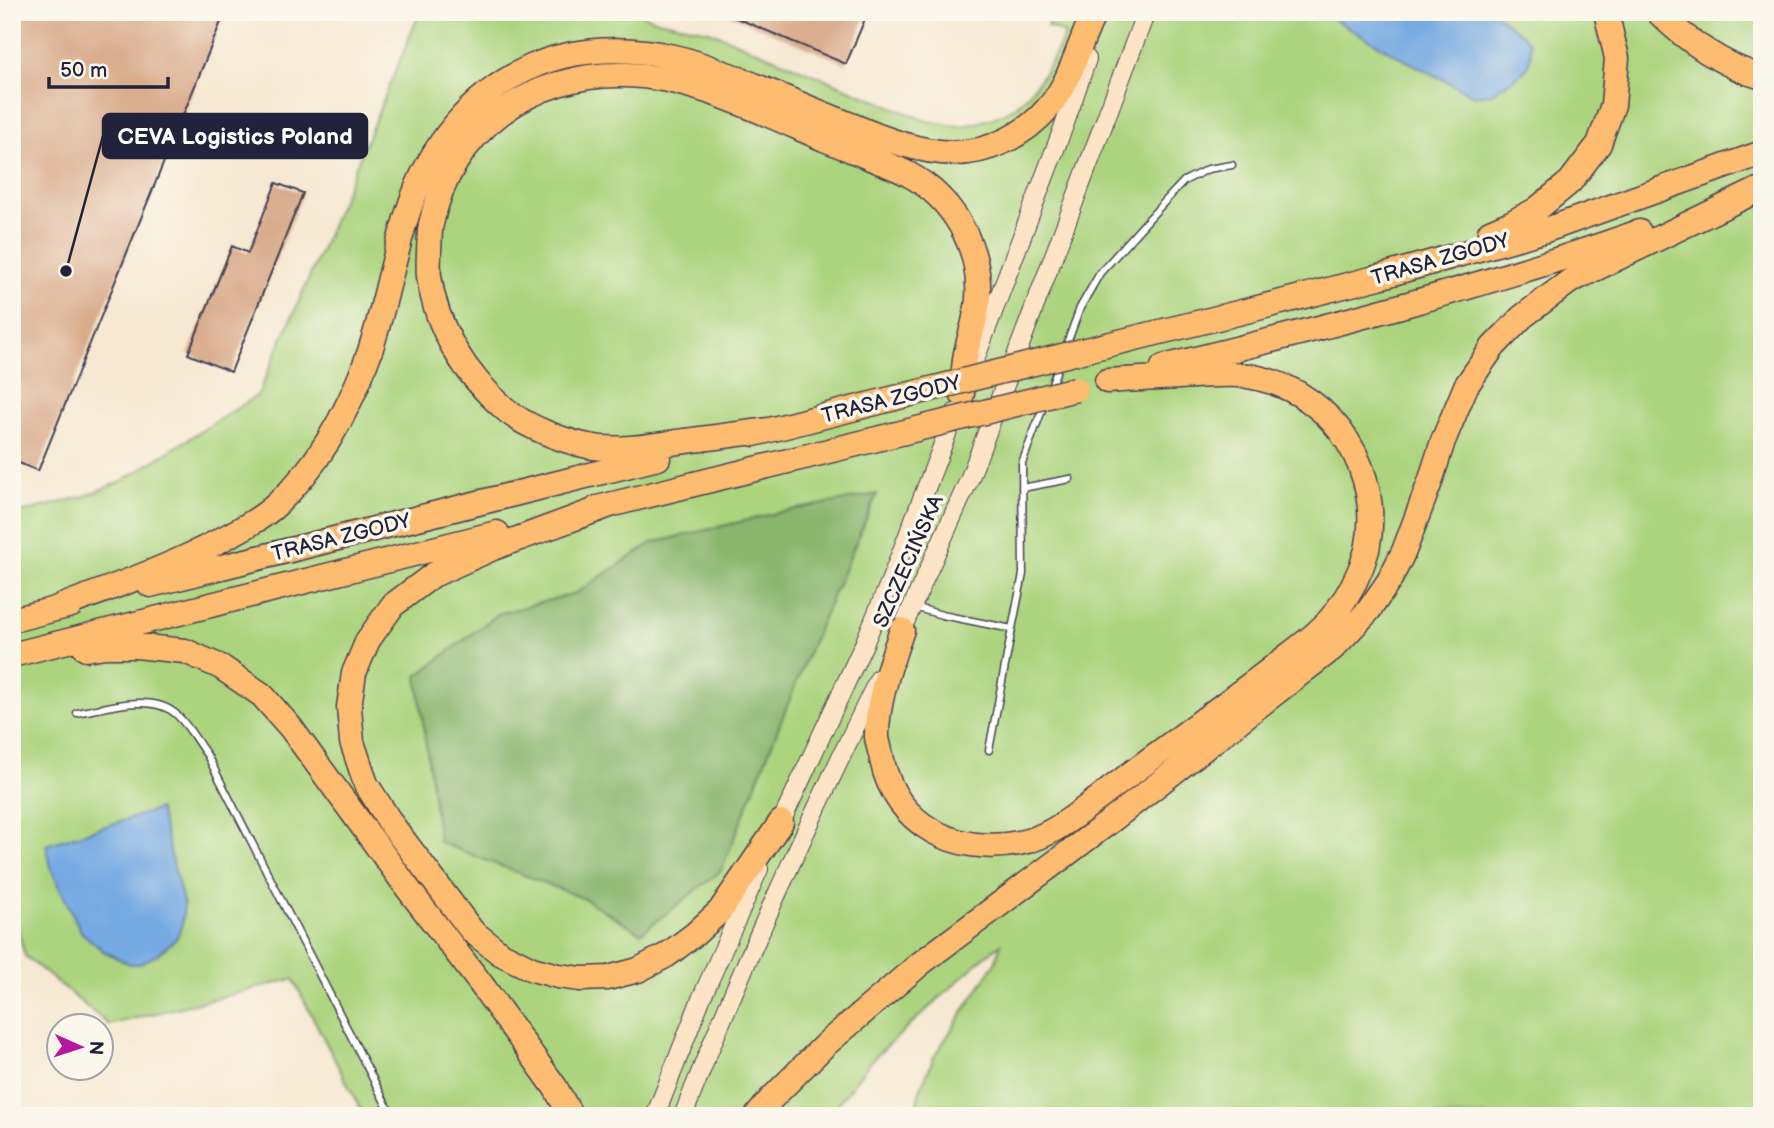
<svg xmlns="http://www.w3.org/2000/svg" width="1774" height="1128" font-family="'Balsamiq Sans',sans-serif">
<style>
.green{fill:#acd47e;stroke:#677b5c;stroke-width:2}
.forest{fill:#89b66d;stroke:#566c54;stroke-width:2}
.water{fill:#75a9e2;stroke:#4c668e;stroke-width:2}
.building{fill:#d9ab8b}
.lines{fill:none;stroke-linecap:round;stroke-linejoin:round}
.service-casing{stroke:#424052;stroke-width:9}
.secondary-casing{stroke:#424052;stroke-width:20}
.motorway-casing{stroke:#424052;stroke-width:27}
.service{stroke:#fff;stroke-width:6}
.secondary{stroke:#fee4c6;stroke-width:18}
.motorway{stroke:#fdbc70;stroke-width:24}
.motorway-bridge-casing{stroke:#424052;stroke-width:27;stroke-linecap:butt}
.motorway-bridge{stroke:#fdbc70;stroke-width:24}
.labels{text-anchor:middle;stroke-width:7;stroke-linejoin:round;paint-order:stroke}
.street-label{font-size:21px;fill:#22223b;stroke:#fbf7ec}
.leader{fill:none;stroke:#22223b;stroke-width:2.5}
.callout-dot{fill:#22223b;stroke:#fbf7ec;stroke-width:2.5}
.callout{fill:#22223b;stroke:#22223b;stroke-width:2.5}
.callout-label{font-size:23px;text-anchor:middle;font-weight:bold;fill:#fff}
</style>
<rect width="100%" height="100%" fill="#fbf7ec"/>
<filter id="ink" filterUnits="userSpaceOnUse"><feTurbulence type="fractalNoise" baseFrequency=".0143" numOctaves="2"/><feDisplacementMap in="SourceGraphic" scale="14" xChannelSelector="R" yChannelSelector="G"/><feConvolveMatrix kernelMatrix="1 2 1 2 8 2 1 2 1" color-interpolation-filters="sRGB"/></filter>
<filter id="wash" filterUnits="userSpaceOnUse"><feTurbulence type="fractalNoise" baseFrequency=".00686" numOctaves="4" result="noise"/><feDisplacementMap in="SourceGraphic" scale="28" xChannelSelector="R" yChannelSelector="G"/><feGaussianBlur stdDeviation="1.57" result="paint"/><feColorMatrix in="noise" values="0 0 0 0 0 0 0 0 0 0 0 0 0 0 0 0 0 1.4 0 .05"/><feComposite in="paint" operator="in"/></filter>
<g filter="url(#wash)">
<rect width="100%" height="100%" fill="#f6e8d2"/>
<path class="green" d="M 420,12 L 636,12 L 653,19 L 709,31 L 926,121 C 937,122 949,126 959,126 C 975,125 1003,116 1016,106 C 1033,93 1058,54 1065,34 L 1047,26 L 1053,12 L 1762,12 L 1762,1116 L 914,1116 L 920,1090 L 934,1057 L 995,963 L 1001,944 L 983,958 L 873,1059 L 828,1116 L 364,1116 L 293,979 L 109,1025 L 25,956 L 12,908 L 12,515 L 85,496 L 122,481 L 258,395 L 322,248 Z"/>
<path class="forest" d="M 877,494 L 814,639 L 721,871 L 641,933 L 585,899 L 439,842 L 417,676 L 498,614 L 576,593 L 652,543 L 781,512 Z"/>
<path class="water" d="M 1321,12 L 1493,12 L 1522,34 L 1530,43 L 1531,56 L 1526,70 L 1514,79 L 1490,94 L 1475,96 L 1405,60 Z
M 159,809 L 184,905 L 182,925 L 176,939 L 158,954 L 140,964 L 130,964 L 121,960 L 103,951 L 81,932 L 52,871 L 46,845 Z"/>
<g id="blocks">
<path class="building" d="M 12,12 L 225,12 L 38,471 L 12,460 Z
M 722,12 L 868,12 L 846,64 Z
M 276,183 L 303,193 L 231,372 L 188,354 L 232,246 L 248,253 Z"/>
</g>
</g>
<g filter="url(#ink)">
<use href="#blocks" fill-opacity="0" stroke="#424052" stroke-width="2"/>
<g class="lines">
<defs>
<path id="service" d="M 1065,349 L 1080,308 L 1100,273 L 1156,211 L 1184,181 L 1208,169 L 1232,165
M 1050,388 L 1060,362
M 1022,488 L 1070,479
M 914,607 L 942,615 L 1012,629 L 989,750
M 1012,629 L 1023,574 L 1022,463 L 1044,405
M 77,713 C 106,708 153,692 177,715 C 189,726 197,742 207,755 L 392,1116"/>
<path id="secondary" d="M 971,370 L 1065,123 L 1087,59
M 897,640 L 969,480 L 1146,12
M 777,831 L 864,644 L 891,579 L 955,413
M 655,1116 L 701,999 L 759,869
M 683,1116 C 741,967 809,822 879,678"/>
<path id="motorway" d="M 1658,12 C 1684,39 1725,67 1762,77
M 1490,232 L 1511,223 L 1536,210 L 1570,182 L 1599,144 L 1613,105 L 1617,58 L 1606,12
M 1090,349 L 1246,311 L 1379,277 L 1546,230 L 1762,153
M 1163,367 C 1323,328 1484,287 1639,232
M 769,430 C 739,434 709,438 678,442 C 648,446 618,452 588,446 C 563,441 524,426 505,409 C 465,375 436,328 429,276 C 428,267 429,258 429,250 C 430,241 429,232 431,224 C 451,130 532,72 626,75 C 690,76 766,114 824,139 C 842,146 860,154 878,161 C 888,165 899,169 908,174 C 953,198 981,247 978,298 C 977,316 971,332 967,349 C 963,363 964,379 962,394
M 754,434 L 883,401
M 610,505 L 493,548 L 433,575 L 393,605 L 368,640 L 354,673 L 349,707 L 352,742 L 366,784 L 392,825 L 472,931 L 500,953 L 532,969 L 558,976 L 581,979 L 608,978 L 638,970 L 667,955 L 695,934 L 720,911 L 781,822
M 597,508 L 869,441
M 150,585 L 658,458
M 57,608 C 115,586 174,566 228,536 C 245,527 262,518 276,505 C 321,464 349,410 369,354 C 385,307 393,257 409,209 C 429,147 471,94 531,67 C 575,47 631,46 678,58 C 699,63 719,71 739,79 C 776,94 813,110 851,125 C 884,139 918,152 954,153 C 989,153 1025,135 1048,108 C 1072,81 1078,43 1095,12
M 12,620 L 71,605
M 902,630 C 891,660 876,706 877,737 C 878,745 881,753 882,760 C 896,826 956,855 1019,843 C 1051,837 1074,816 1099,798 C 1121,781 1142,765 1164,749 C 1200,723 1235,696 1271,669 C 1293,651 1319,635 1336,612 C 1350,593 1361,572 1367,550 C 1384,473 1335,395 1258,378 C 1237,373 1216,375 1194,376 C 1165,378 1136,379 1107,381
M 86,649 L 105,646 L 136,646 L 185,651 L 221,667 L 262,695 L 291,728 L 409,890 L 481,984 L 555,1087 L 571,1116
M 12,655 L 497,533
M 757,1116 L 772,1098 L 826,1044 L 921,963 L 1112,820 L 1333,648 L 1369,610 L 1389,581 L 1404,551 L 1430,482 L 1443,441 L 1466,386 L 1493,347 L 1522,317 L 1570,281 L 1758,190"/>
</defs>
<use href="#service" class="service-casing"/>
<use href="#secondary" class="secondary-casing"/>
<use href="#motorway" class="motorway-casing"/>
<use href="#service" class="service"/>
<use href="#secondary" class="secondary"/>
<use href="#motorway" class="motorway"/>
<defs>
<path id="motorway-bridge" d="M 883,401 L 1090,349
M 869,441 L 1076,389"/>
</defs>
<use href="#motorway-bridge" class="motorway-bridge-casing"/>
<use href="#motorway-bridge" class="motorway-bridge"/>
</g>
</g>
<g class="labels">
<g class="street-label">
<text transform="translate(1440 259) rotate(-16)" y="7">TRASA ZGODY</text>
<text transform="translate(891 399) rotate(-14)" y="7">TRASA ZGODY</text>
<text transform="translate(341 537) rotate(-14)" y="7">TRASA ZGODY</text>
<text transform="translate(908 561) rotate(-66)" y="7">SZCZECIŃSKA</text>
</g>
</g>
<path class="leader" d="M66 271L103 136"/>
<circle class="callout-dot" cx="66" cy="271" r="7"/>
<rect class="callout" x="103" y="114" width="264" height="44" rx="7"/>
<g class="callout-label">
<text x="235" y="144">CEVA Logistics Poland</text>
</g>
<rect width="1774" height="1128" fill="none" stroke="#fbf7ec" stroke-width="42"/>
<g transform="translate(80 1047) rotate(93)"><circle r="33" fill="#fbf7ec" stroke="#a4a2a5" stroke-width="2"/>
<path d="M0-5L12 26L0 18L-12 26Z" fill="#b5179e"/>
<text y="-10" font-size="19" font-weight="bold" text-anchor="middle" fill="#22223b">N</text>
</g>
<path d="M49 77v10h119v-10" fill="none" stroke="#22223b" stroke-width="3.5"/>
<text x="60" y="77" font-size="21" fill="#22223b" stroke="#fbf7ec" stroke-width="5" paint-order="stroke">50 m</text>
</svg>
